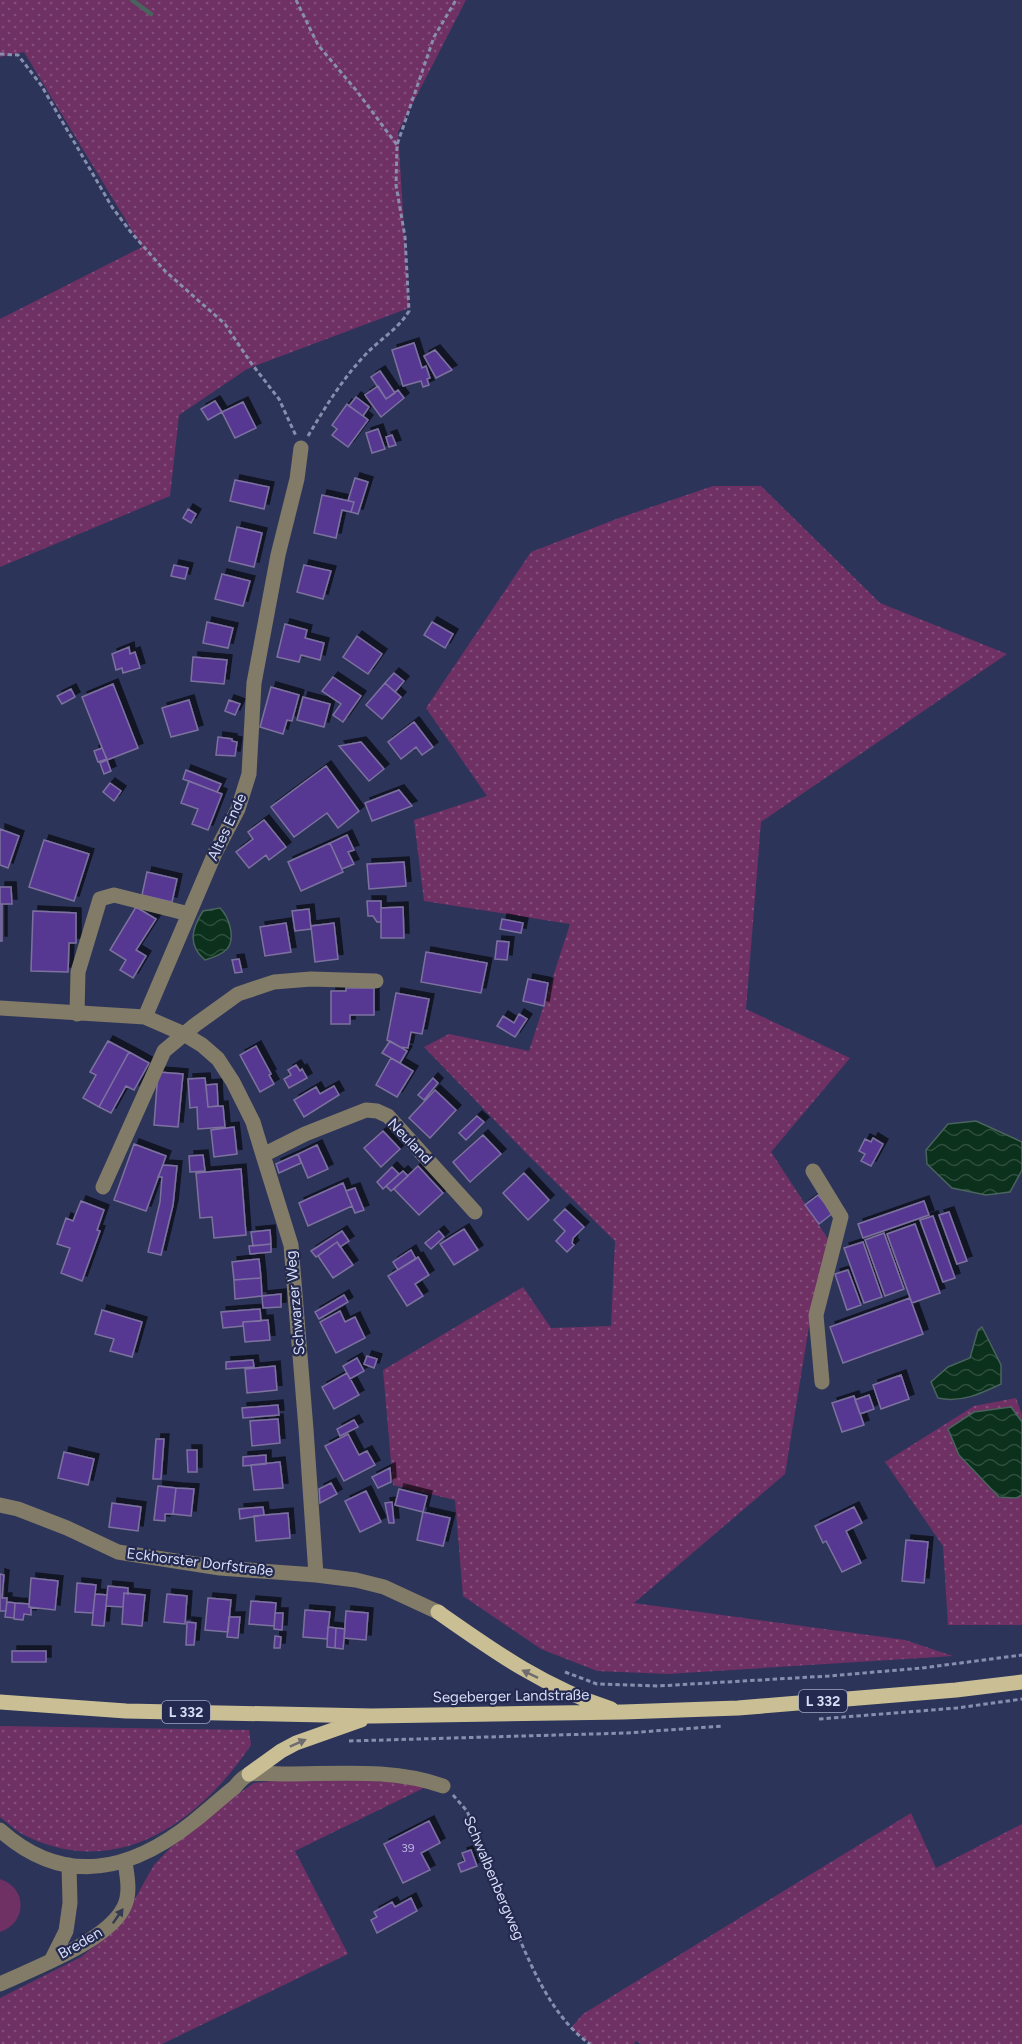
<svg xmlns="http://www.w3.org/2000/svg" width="1022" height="2044" font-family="Figtree,sans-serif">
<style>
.grass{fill:url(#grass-dots)}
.green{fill:#6f3064}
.water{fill:url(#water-waves);stroke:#48645d;stroke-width:1.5}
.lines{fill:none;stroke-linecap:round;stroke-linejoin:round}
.stream{stroke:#48645d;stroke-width:4.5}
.building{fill:#563892;stroke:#7d729f;stroke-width:1.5;filter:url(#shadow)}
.path{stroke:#888fae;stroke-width:3;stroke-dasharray:4.5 3;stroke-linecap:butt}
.minor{stroke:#817b67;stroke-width:15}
.major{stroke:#cabf94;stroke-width:15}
.oneway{fill:#6e6c6e}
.oneway2{fill:#363954}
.labels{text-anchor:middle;stroke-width:4.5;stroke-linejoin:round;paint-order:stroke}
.number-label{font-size:12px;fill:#b7b4dd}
.shield{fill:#23294f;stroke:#a1a7c4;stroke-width:1.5}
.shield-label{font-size:14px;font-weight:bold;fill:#d7ddf6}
.street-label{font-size:15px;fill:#d7ddf6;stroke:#23294f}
</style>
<defs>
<pattern id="grass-dots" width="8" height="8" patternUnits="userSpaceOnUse" patternTransform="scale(1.5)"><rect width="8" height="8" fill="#6f3064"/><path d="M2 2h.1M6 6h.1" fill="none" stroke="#834e7b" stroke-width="1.8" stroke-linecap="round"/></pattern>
<pattern id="water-waves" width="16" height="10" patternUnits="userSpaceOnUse" patternTransform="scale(1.5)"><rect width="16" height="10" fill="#0b301b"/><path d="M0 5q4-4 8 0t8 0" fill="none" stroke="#2e4e3d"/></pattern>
<filter id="shadow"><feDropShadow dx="5" dy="-5" stdDeviation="0" flood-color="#0009"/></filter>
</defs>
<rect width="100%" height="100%" fill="#2d345a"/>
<path class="grass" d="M 0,0 L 466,0 L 398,132 L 409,308 L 247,369 L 179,415 L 170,496 L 0,567 L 0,319 L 142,247 L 24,52 L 0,57 Z
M 713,486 L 761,486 L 880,603 L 1007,654 L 761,822 L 746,1009 L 850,1058 L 771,1152 L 830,1242 L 809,1326 L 785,1474 L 634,1603 L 905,1640 L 953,1656 L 668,1674 L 597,1671 L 541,1649 L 463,1596 L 455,1500 L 393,1485 L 383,1370 L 523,1287 L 551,1328 L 611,1326 L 615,1241 L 531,1158 L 424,1047 L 449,1034 L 529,1051 L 570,924 L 424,901 L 414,820 L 487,796 L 426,708 L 531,552 L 619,518 Z
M 1016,1398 L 1022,1415 L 1022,1625 L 948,1625 L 943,1546 L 885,1462 L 974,1406 Z
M 0,1726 L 249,1730 L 251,1745 C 200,1821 119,1881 26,1836 C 17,1832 8,1823 0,1817 Z
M 291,1779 L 360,1780 L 430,1785 L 295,1851 L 348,1954 L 162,2044 L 0,2044 L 0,1998 L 81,1957 L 120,1925 L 154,1865 L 179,1839 L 207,1816 L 254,1783 Z
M 911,1813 L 936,1868 L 1022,1824 L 1022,2044 L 641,2044 L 636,2041 L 634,2044 L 591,2044 L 571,2028 L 583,2014 Z"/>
<path class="green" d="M 0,1879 C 28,1888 27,1923 0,1932 Z"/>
<path class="water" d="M 220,908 C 229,917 236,938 227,949 C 221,955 212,958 205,960 C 187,945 192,928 203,911 Z
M 976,1121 L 1022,1142 L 1022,1170 L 1010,1192 L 986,1195 L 952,1188 L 927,1164 L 926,1150 L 948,1124 Z
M 982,1327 L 1001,1365 L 1001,1384 C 980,1394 961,1403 938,1398 L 931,1382 L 948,1367 L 970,1358 L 978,1330 Z
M 1011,1407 L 1022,1422 L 1022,1495 L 1016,1498 L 999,1497 L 959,1455 L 948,1429 L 974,1412 Z"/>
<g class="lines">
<path class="stream" d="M 132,0 L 151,14"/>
</g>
<path class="building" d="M 414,343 L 422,368 L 426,366 L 430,378 L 427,379 L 429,385 L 423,387 L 421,381 L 403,386 L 392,350 Z
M 435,350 L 452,370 L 436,378 L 424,356 Z
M 380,371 L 395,393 L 386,399 L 371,377 Z
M 378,386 L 386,399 L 398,390 L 404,398 L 381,417 L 365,395 Z
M 356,397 L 369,407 L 363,416 L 349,406 Z
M 215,401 L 222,412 L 208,420 L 201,409 Z
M 243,402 L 256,428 L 235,438 L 222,412 Z
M 347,404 L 368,420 L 348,447 L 332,435 L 337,429 L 332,425 Z
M 378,429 L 385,449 L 372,453 L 366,433 Z
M 392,435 L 396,445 L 389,447 L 386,437 Z
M 355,478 L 368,482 L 358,514 L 351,512 L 354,502 L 348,501 Z
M 235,480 L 269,487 L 264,509 L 230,501 Z
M 322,495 L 354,502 L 351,512 L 342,510 L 336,538 L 314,533 Z
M 188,509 L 196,514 L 191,523 L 183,518 Z
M 237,527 L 262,533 L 254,567 L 229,561 Z
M 174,565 L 188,568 L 185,579 L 171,576 Z
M 304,565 L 331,571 L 323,599 L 297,592 Z
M 222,574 L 250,581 L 243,606 L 215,599 Z
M 207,622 L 233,628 L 228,648 L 203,643 Z
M 432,622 L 453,634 L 445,648 L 424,635 Z
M 285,624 L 307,630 L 305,638 L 324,643 L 320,660 L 301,655 L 299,662 L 277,657 Z
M 357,636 L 382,654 L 368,674 L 343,657 Z
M 129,647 L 130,654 L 135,652 L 140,668 L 123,673 L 122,668 L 116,670 L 112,654 Z
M 193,657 L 227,660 L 224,684 L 191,681 Z
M 394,673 L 404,681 L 395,692 L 385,683 Z
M 333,677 L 361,696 L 343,722 L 333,715 L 341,704 L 322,691 Z
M 385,683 L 401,697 L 382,719 L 366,705 Z
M 113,684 L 138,748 L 107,760 L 82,697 Z
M 271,687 L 299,695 L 292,721 L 287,720 L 283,734 L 260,727 Z
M 71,689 L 75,697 L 62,704 L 57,696 Z
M 303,697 L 330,704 L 324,727 L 297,720 Z
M 189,700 L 198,730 L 171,737 L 162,708 Z
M 229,700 L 240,704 L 235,715 L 225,711 Z
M 414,722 L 433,747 L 422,755 L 416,747 L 401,759 L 388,742 Z
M 218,737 L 232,739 L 232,741 L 237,742 L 235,756 L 216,755 Z
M 361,742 L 384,769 L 369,781 L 339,746 Z
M 102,748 L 107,759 L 98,762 L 94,751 Z
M 107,760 L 111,771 L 104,774 L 100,763 Z
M 326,766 L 359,811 L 338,828 L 327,813 L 294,837 L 271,807 Z
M 186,770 L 221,784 L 217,792 L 183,779 Z
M 189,781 L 222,794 L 208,830 L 192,824 L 198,809 L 181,803 Z
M 110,783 L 121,791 L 114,801 L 103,792 Z
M 399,790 L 412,806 L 372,821 L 365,803 Z
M 264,820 L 286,847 L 269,860 L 266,855 L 249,868 L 236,852 L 253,839 L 248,832 Z
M 0,829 L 19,836 L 8,868 L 0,865 Z
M 347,835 L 354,850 L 348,852 L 354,864 L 342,869 L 330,843 Z
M 44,840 L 89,854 L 74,901 L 29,887 Z
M 330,843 L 343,872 L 301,891 L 288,862 Z
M 404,862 L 406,886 L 369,889 L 367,864 Z
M 147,872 L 177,879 L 172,902 L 142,895 Z
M 0,887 L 11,887 L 12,904 L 0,904 Z
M 367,901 L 381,901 L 381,922 L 377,922 L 373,916 L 368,916 Z
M 0,904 L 2,904 L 2,941 L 0,941 Z
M 136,907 L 156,919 L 136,950 L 146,956 L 133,978 L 120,970 L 126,960 L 110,950 Z
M 403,907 L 404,938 L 381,938 L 381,908 Z
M 309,909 L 311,929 L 295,931 L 292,911 Z
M 33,911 L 76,913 L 76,943 L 69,943 L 68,972 L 31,971 Z
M 502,919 L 523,923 L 521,933 L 500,929 Z
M 286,923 L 291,952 L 265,956 L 260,927 Z
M 334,923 L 338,959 L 315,962 L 311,926 Z
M 497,941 L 509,942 L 507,960 L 495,959 Z
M 426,952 L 487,963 L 481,993 L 421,982 Z
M 239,959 L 242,972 L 235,973 L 232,960 Z
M 528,979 L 548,983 L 544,1006 L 523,1001 Z
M 346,988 L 374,988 L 374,1015 L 350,1015 L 350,1024 L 331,1024 L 331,991 L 346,991 Z
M 396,993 L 429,999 L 422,1034 L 411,1032 L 408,1048 L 400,1047 L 387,1040 Z
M 519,1014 L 527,1019 L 515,1037 L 497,1026 L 503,1016 L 514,1023 Z
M 108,1041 L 129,1052 L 99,1107 L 83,1098 L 96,1075 L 90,1072 Z
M 390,1041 L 407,1051 L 400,1063 L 382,1053 Z
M 256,1046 L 271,1074 L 269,1075 L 274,1084 L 260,1092 L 240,1055 Z
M 129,1052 L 149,1063 L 134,1090 L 126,1086 L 111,1113 L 99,1107 Z
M 391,1058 L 413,1071 L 397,1097 L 376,1085 Z
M 296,1065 L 300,1071 L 302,1069 L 307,1078 L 289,1088 L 284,1079 L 291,1075 L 288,1070 Z
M 158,1072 L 183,1074 L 178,1127 L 154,1125 Z
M 205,1078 L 208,1107 L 223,1106 L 225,1127 L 198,1129 L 197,1107 L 190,1108 L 188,1079 Z
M 433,1078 L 438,1083 L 424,1100 L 418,1095 Z
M 217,1084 L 218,1106 L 208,1107 L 206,1085 Z
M 334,1086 L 339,1095 L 304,1117 L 294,1100 L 316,1087 L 320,1094 Z
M 435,1090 L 456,1110 L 430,1138 L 409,1118 Z
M 477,1116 L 484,1122 L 466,1140 L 459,1133 Z
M 234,1127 L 237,1154 L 214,1157 L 211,1130 Z
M 383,1131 L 400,1149 L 381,1167 L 364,1148 Z
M 483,1135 L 501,1154 L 470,1182 L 453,1162 Z
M 873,1138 L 883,1144 L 871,1166 L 861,1161 L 865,1154 L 859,1151 L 865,1139 L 871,1142 Z
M 134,1144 L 166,1156 L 146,1211 L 114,1200 Z
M 317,1145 L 328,1169 L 308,1178 L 298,1154 Z
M 298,1154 L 301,1163 L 279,1173 L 276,1164 Z
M 203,1155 L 205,1171 L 190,1172 L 189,1156 Z
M 163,1165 L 177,1166 L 173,1205 L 161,1255 L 148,1252 L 160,1202 L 162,1177 L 158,1177 Z
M 418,1166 L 443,1193 L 419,1215 L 394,1189 Z
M 392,1167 L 399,1174 L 383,1189 L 377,1182 Z
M 241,1169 L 246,1235 L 214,1238 L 212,1217 L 200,1218 L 196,1173 Z
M 403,1171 L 408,1176 L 391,1191 L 386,1186 Z
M 524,1173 L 549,1200 L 528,1220 L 503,1193 Z
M 343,1183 L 352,1206 L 308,1226 L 299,1203 Z
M 355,1188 L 364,1210 L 355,1213 L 346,1191 Z
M 818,1195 L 833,1213 L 819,1224 L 805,1205 Z
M 81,1201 L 104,1210 L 97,1230 L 100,1231 L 82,1281 L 61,1273 L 70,1248 L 57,1244 L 66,1218 L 73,1221 Z
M 924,1201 L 929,1215 L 863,1238 L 858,1224 Z
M 565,1209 L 584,1227 L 573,1238 L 572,1243 L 574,1245 L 567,1252 L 556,1241 L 565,1231 L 554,1220 Z
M 949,1212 L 967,1261 L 957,1264 L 939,1215 Z
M 933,1216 L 955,1278 L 943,1282 L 920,1220 Z
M 915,1224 L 940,1293 L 912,1303 L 887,1234 Z
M 464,1229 L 478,1250 L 454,1265 L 440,1244 Z
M 270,1230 L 271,1244 L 253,1246 L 251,1232 Z
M 342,1231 L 349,1241 L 340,1247 L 337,1242 L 316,1257 L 311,1251 Z
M 439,1231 L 444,1237 L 431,1249 L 425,1243 Z
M 884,1233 L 904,1289 L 885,1296 L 865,1240 Z
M 337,1242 L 353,1265 L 333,1278 L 318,1256 Z
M 863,1242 L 882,1297 L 864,1303 L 844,1248 Z
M 271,1244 L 271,1252 L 250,1254 L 249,1246 Z
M 411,1250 L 416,1259 L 398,1270 L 393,1262 Z
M 418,1257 L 429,1275 L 415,1284 L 423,1296 L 407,1306 L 388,1276 Z
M 259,1259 L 261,1278 L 234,1280 L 232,1262 Z
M 848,1270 L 861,1305 L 847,1310 L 835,1274 Z
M 261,1278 L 262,1296 L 235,1299 L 234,1280 Z
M 281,1294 L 281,1307 L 263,1308 L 262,1296 Z
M 344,1295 L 348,1302 L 319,1319 L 315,1312 Z
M 910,1298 L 923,1334 L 843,1363 L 830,1327 Z
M 260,1309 L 261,1321 L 243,1322 L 243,1326 L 223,1328 L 221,1312 Z
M 102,1310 L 142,1322 L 132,1357 L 110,1351 L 114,1339 L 95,1334 Z
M 340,1311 L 345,1322 L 355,1317 L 365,1338 L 336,1353 L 320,1322 Z
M 268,1320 L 270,1340 L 245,1342 L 243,1322 Z
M 367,1356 L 377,1359 L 374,1368 L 364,1364 Z
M 357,1358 L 364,1371 L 350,1379 L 343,1366 Z
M 253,1360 L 254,1367 L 226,1369 L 226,1362 Z
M 275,1366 L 277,1390 L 247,1393 L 245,1369 Z
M 347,1373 L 359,1395 L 334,1409 L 322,1387 Z
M 901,1375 L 909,1399 L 881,1409 L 873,1385 Z
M 869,1395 L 874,1409 L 860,1414 L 855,1400 Z
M 854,1396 L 864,1425 L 842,1432 L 832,1403 Z
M 278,1405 L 279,1415 L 243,1418 L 242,1408 Z
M 278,1419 L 280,1443 L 252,1446 L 250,1421 Z
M 354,1420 L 358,1427 L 340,1436 L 337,1429 Z
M 348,1434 L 359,1455 L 367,1451 L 375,1465 L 344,1481 L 325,1446 Z
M 156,1439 L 164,1439 L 161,1479 L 153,1479 Z
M 187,1450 L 197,1450 L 197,1472 L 188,1472 Z
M 64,1452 L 94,1459 L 88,1485 L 58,1478 Z
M 266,1455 L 266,1464 L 243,1466 L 243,1457 Z
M 280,1462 L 283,1488 L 254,1490 L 251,1465 Z
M 390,1468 L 391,1482 L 378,1488 L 372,1477 Z
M 331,1483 L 337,1494 L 320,1503 L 319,1489 Z
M 158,1486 L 176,1488 L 173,1514 L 165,1514 L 165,1521 L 154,1520 Z
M 176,1488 L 194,1489 L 191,1516 L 173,1514 Z
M 399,1489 L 427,1496 L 423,1512 L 395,1505 Z
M 366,1491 L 381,1522 L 360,1532 L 345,1501 Z
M 392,1502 L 394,1523 L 389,1523 L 385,1503 Z
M 112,1503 L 141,1507 L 138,1531 L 109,1527 Z
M 263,1507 L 264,1515 L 240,1519 L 239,1509 Z
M 854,1507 L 862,1523 L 846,1531 L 861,1563 L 842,1572 L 826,1541 L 823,1543 L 815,1526 Z
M 423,1512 L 450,1518 L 443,1546 L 417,1540 Z
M 288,1513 L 290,1538 L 256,1541 L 254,1516 Z
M 906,1540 L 928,1542 L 924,1583 L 902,1581 Z
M 0,1574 L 4,1575 L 2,1598 L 7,1598 L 6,1611 L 0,1611 Z
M 31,1578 L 58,1581 L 55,1610 L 29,1607 Z
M 77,1583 L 96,1585 L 93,1613 L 75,1612 Z
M 108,1586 L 128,1588 L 128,1594 L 124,1593 L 123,1607 L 106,1606 Z
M 124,1593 L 145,1595 L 142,1626 L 122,1624 Z
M 95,1594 L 107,1595 L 104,1626 L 92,1625 Z
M 167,1594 L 187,1596 L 185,1624 L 164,1622 Z
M 208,1598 L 231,1600 L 228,1632 L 205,1630 Z
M 251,1601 L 276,1603 L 274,1626 L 249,1624 Z
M 7,1602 L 15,1603 L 14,1618 L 5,1617 Z
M 15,1603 L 29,1604 L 29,1607 L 31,1607 L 31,1615 L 24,1614 L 23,1620 L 14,1619 Z
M 305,1610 L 330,1612 L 327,1639 L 303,1637 Z
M 346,1611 L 368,1613 L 366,1640 L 344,1638 Z
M 275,1613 L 283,1613 L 282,1630 L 274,1629 Z
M 229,1617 L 240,1617 L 238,1638 L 227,1637 Z
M 187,1622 L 196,1623 L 194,1645 L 186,1645 Z
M 328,1627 L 336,1628 L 335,1648 L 327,1647 Z
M 336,1628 L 345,1629 L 343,1649 L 335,1648 Z
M 275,1636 L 281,1637 L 280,1648 L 274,1648 Z
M 12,1651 L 46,1651 L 46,1662 L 12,1662 Z
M 429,1821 L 440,1843 L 421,1853 L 430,1870 L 403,1883 L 384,1844 Z
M 471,1850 L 477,1866 L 461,1872 L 458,1864 L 465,1861 L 462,1853 Z
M 411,1898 L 417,1911 L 377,1933 L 371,1920 L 377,1917 L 374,1912 L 392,1902 L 395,1907 Z"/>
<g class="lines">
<path class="path" d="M 296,0 L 318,45 L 356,90 L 397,145
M 0,54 L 18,55 L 41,85 L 112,207 L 130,231 L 165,271 L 225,324 L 251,363 L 279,399 L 296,436
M 308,436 C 326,406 344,376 369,351 C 382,338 399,328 409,311 L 405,237 L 396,185 L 397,145 L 434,37 L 456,0
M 565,1672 L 597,1684 L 658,1686 L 829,1676 L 922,1668 L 1022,1655
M 819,1719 L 957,1708 L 1022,1699
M 349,1741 L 627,1733 L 723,1726
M 453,1795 L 467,1811 C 480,1842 493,1873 505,1904 C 525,1951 547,2014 590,2044"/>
<path class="minor" d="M 0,1008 L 145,1017 L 215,853 L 238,809 L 249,774 L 254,683 L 278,555 L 297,479 L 301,448
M 77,1014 L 78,972 L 100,899 L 114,895 L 189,914
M 145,1017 L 184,1034 L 202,1045 L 218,1059 L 233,1082 L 253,1122 L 263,1155 L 291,1245 L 306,1429 L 316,1575
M 263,1155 L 305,1134 L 366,1110 L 377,1111 L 388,1116 L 475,1212
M 813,1171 L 841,1217 L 816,1315 L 822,1382
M 103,1187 L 164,1051 L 195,1025 L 238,994 L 274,982 L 311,979 L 376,981
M 0,1505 L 18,1509 L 67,1528 L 118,1552 L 220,1568 L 316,1575 L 356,1580 L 384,1587 L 438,1612
M 0,1830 C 64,1887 130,1872 193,1822 C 207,1811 221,1798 235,1787 C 238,1783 244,1777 248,1775 C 255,1772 276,1774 285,1774 C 337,1774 393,1768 443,1786
M 52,1959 L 66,1931 L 70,1903 L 69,1865
M 0,1984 C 34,1968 108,1941 124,1907 C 131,1893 127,1876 125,1862"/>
<path class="major" d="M 438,1612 C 495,1652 544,1687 611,1709
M 0,1702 L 126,1711 L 372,1716 L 623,1712 L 738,1708 L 956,1690 L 1022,1682
M 249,1774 L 281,1751 L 296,1743 L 361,1720"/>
</g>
<defs><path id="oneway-solid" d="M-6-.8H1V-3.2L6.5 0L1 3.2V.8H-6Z" transform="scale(1.5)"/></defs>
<g class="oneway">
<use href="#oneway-solid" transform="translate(530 1674) rotate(-154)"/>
<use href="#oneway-solid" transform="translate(298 1743) rotate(-24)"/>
</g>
<use class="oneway2" href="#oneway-solid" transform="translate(118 1916) rotate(-55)"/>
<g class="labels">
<g class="number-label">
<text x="408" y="1852">39</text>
</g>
<g class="shield">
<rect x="799" y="1690" width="48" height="22" rx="4.5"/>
<rect x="162" y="1701" width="48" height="22" rx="4.5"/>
</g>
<g class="shield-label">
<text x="823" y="1706">L 332</text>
<text x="186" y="1717">L 332</text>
</g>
<g class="street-label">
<text transform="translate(227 827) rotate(-65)" y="5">Altes Ende</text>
<text transform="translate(410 1141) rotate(46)" y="5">Neuland</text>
<text transform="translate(295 1303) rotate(-95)" y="5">Schwarzer Weg</text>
<text transform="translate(200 1562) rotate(7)" y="5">Eckhorster Dorfstraße</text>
<text transform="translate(511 1696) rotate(-1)" y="5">Segeberger Landstraße</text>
<text transform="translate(494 1878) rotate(67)" y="5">Schwalbenbergweg</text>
<text transform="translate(80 1943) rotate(-30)" y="5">Breden</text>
</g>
</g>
</svg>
